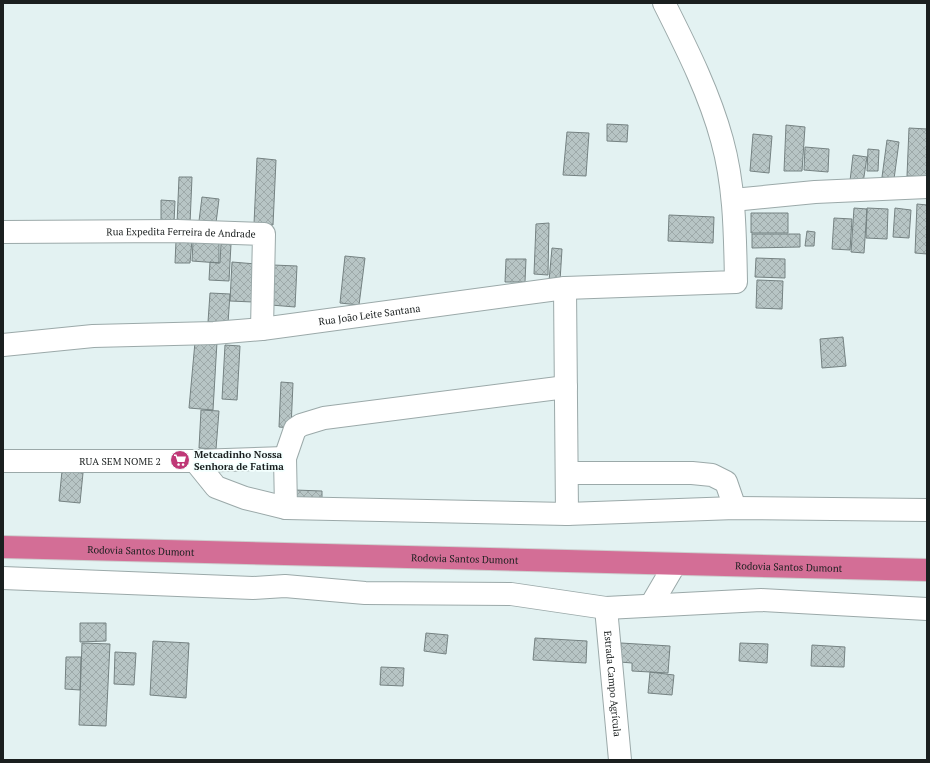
<svg xmlns="http://www.w3.org/2000/svg" width="930" height="763" font-family="'PT Serif',serif">
<style>
.building{fill:url(#building-cross-hatch);stroke:#758282}
.lines{fill:none;stroke-linecap:round;stroke-linejoin:round}
.minor-casing{stroke:#9ba9a9;stroke-width:24}
.highway-casing{stroke:#cdcece;stroke-width:24}
.minor{stroke:#fff;stroke-width:22}
.highway{stroke:#d36e96;stroke-width:22}
.labels{text-anchor:middle;stroke-width:3.5;stroke-linejoin:round;paint-order:stroke}
.street-label{font-size:10px;fill:#1a1f1f;stroke:#f3fffe}
.poi-label{font-size:10px;font-weight:bold;fill:#1a1f1f;stroke:#f3fffe;text-anchor:start}
</style>
<defs>
<pattern id="building-cross-hatch" width="8" height="8" patternUnits="userSpaceOnUse"><rect width="8" height="8" fill="#b7c5c5"/><path d="M0 0l8 8M0 8l8-8" fill="none" stroke="#9da9a9"/></pattern>
</defs>
<rect width="100%" height="100%" fill="#e3f2f2"/>
<path class="building" d="M 607,124 L 628,125 L 627,142 L 607,141 Z
M 786,125 L 805,127 L 802,171 L 784,171 Z
M 909,128 L 927,129 L 927,177 L 907,176 Z
M 567,132 L 589,133 L 586,176 L 563,175 Z
M 753,134 L 772,136 L 769,173 L 750,171 Z
M 887,140 L 899,142 L 894,179 L 882,177 Z
M 805,147 L 829,149 L 828,172 L 804,170 Z
M 868,149 L 879,150 L 878,171 L 867,171 Z
M 853,155 L 867,157 L 863,183 L 850,181 Z
M 257,158 L 276,160 L 273,225 L 254,224 Z
M 179,177 L 192,177 L 190,224 L 177,224 Z
M 202,197 L 219,199 L 216,223 L 199,221 Z
M 161,200 L 175,201 L 174,223 L 161,222 Z
M 917,204 L 927,205 L 927,254 L 915,253 Z
M 854,208 L 867,209 L 864,253 L 851,252 Z
M 867,208 L 888,209 L 887,239 L 866,238 Z
M 895,208 L 911,210 L 909,238 L 893,237 Z
M 751,213 L 788,213 L 788,233 L 751,233 Z
M 669,215 L 714,217 L 713,243 L 668,241 Z
M 834,218 L 852,219 L 850,250 L 832,249 Z
M 549,223 L 548,275 L 534,274 L 536,224 Z
M 807,231 L 815,232 L 814,246 L 805,246 Z
M 752,234 L 800,234 L 800,247 L 752,248 Z
M 192,240 L 190,263 L 175,263 L 176,241 Z
M 193,242 L 219,243 L 219,263 L 192,261 Z
M 221,244 L 231,244 L 229,281 L 209,280 L 210,262 L 220,263 Z
M 552,248 L 562,249 L 560,281 L 549,281 Z
M 345,256 L 365,258 L 359,305 L 340,303 Z
M 756,258 L 785,259 L 785,278 L 755,277 Z
M 506,259 L 526,259 L 525,282 L 505,282 Z
M 232,262 L 256,264 L 253,302 L 230,301 Z
M 273,265 L 297,266 L 295,307 L 271,305 Z
M 757,280 L 783,281 L 782,309 L 756,308 Z
M 210,293 L 230,294 L 228,323 L 208,322 Z
M 843,337 L 846,366 L 822,368 L 820,339 Z
M 195,342 L 217,342 L 213,410 L 189,408 Z
M 225,345 L 240,346 L 237,400 L 222,399 Z
M 281,382 L 293,383 L 291,428 L 279,427 Z
M 201,410 L 219,411 L 216,449 L 199,448 Z
M 62,471 L 83,473 L 80,503 L 59,501 Z
M 295,490 L 322,491 L 322,502 L 295,501 Z
M 80,623 L 106,623 L 106,641 L 80,642 Z
M 426,633 L 448,635 L 446,654 L 424,651 Z
M 535,638 L 587,641 L 586,663 L 533,660 Z
M 153,641 L 189,643 L 186,698 L 150,695 Z
M 82,643 L 110,644 L 106,726 L 79,725 Z
M 621,643 L 670,646 L 668,673 L 632,671 L 632,663 L 620,662 Z
M 740,643 L 768,644 L 767,663 L 739,661 Z
M 812,645 L 845,647 L 844,667 L 811,666 Z
M 115,652 L 136,653 L 134,685 L 114,684 Z
M 66,657 L 81,657 L 80,690 L 65,689 Z
M 381,667 L 404,668 L 403,686 L 380,685 Z
M 650,672 L 674,675 L 672,695 L 648,693 Z"/>
<g class="lines">
<defs>
<g id="minor">
<path d="M 733,200 L 815,192 L 927,187"/>
<path id="s1" d="M 3,232 L 177,231 L 264,234 L 262,329"/>
<path d="M 565,288 L 567,514"/>
<path id="s2" d="M 3,345 L 93,336 L 214,333 L 262,329 L 565,288 L 736,282 C 735,235 735,187 722,140 C 709,92 686,47 664,3"/>
<path id="s3" d="M 3,461 L 195,461 L 285,458"/>
<path d="M 195,461 L 216,487 L 245,498 L 286,508 L 567,514 L 735,508 L 927,510"/>
<path d="M 567,473 L 692,473 L 712,475 L 726,482 L 735,508"/>
<path d="M 286,508 L 285,458 L 295,429 L 301,425 L 324,418 L 566,387"/>
<path d="M 3,578 L 253,588 L 285,586 L 365,593 L 511,594 L 606,608 L 761,600 L 927,609"/>
<path d="M 651,605 L 675,564"/>
<path id="s4" d="M 606,608 L 620,760"/>
</g>
<g id="highway">
<path id="s5" d="M 3,547 L 927,570"/>
</g>
</defs>
<use href="#minor" class="minor-casing"/>
<use href="#highway" class="highway-casing"/>
<use href="#minor" class="minor"/>
<use href="#highway" class="highway"/>
</g>
<defs>
<symbol id="supermarket-disc" viewBox="-11 -11 22 22"><circle r="9.5" fill="#bf3877" stroke="#f3fffe"/><path d="M-6-5.5h2.5l.6 2H6L4.5 2H-2.5L-4.4-4H-6ZM-1.5 3.2a1.3 1.3 0 1 0 .1 0ZM3 3.2a1.3 1.3 0 1 0 .1 0Z" fill="#fff"/></symbol>
</defs>
<g fill-rule="evenodd">
<use href="#supermarket-disc" x="169" y="449" width="22" height="22"/>
</g>
<g class="labels">
<g class="street-label">
<text dy="4" stroke="none"><textPath href="#s1" startOffset="178">Rua Expedita Ferreira de Andrade</textPath></text>
<text dy="4" stroke="none"><textPath href="#s2" startOffset="368">Rua João Leite Santana</textPath></text>
<text dy="4" stroke="none"><textPath href="#s3" startOffset="117">RUA SEM NOME 2</textPath></text>
<text dy="4" stroke="none"><textPath href="#s5" startOffset="138">Rodovia Santos Dumont</textPath></text>
<text dy="4" stroke="none"><textPath href="#s5" startOffset="462">Rodovia Santos Dumont</textPath></text>
<text dy="4" stroke="none"><textPath href="#s5" startOffset="786">Rodovia Santos Dumont</textPath></text>
<text dy="4" stroke="none"><textPath href="#s4" startOffset="76">Estrada Campo Agrícula</textPath></text>
</g>
<g class="poi-label">
<text x="194" y="458">Metcadinho Nossa<tspan x="194" dy="12">Senhora de Fatima</tspan></text>
</g>
</g>
<rect width="930" height="763" fill="none" stroke="#1a1f1f" stroke-width="8"/>
</svg>
